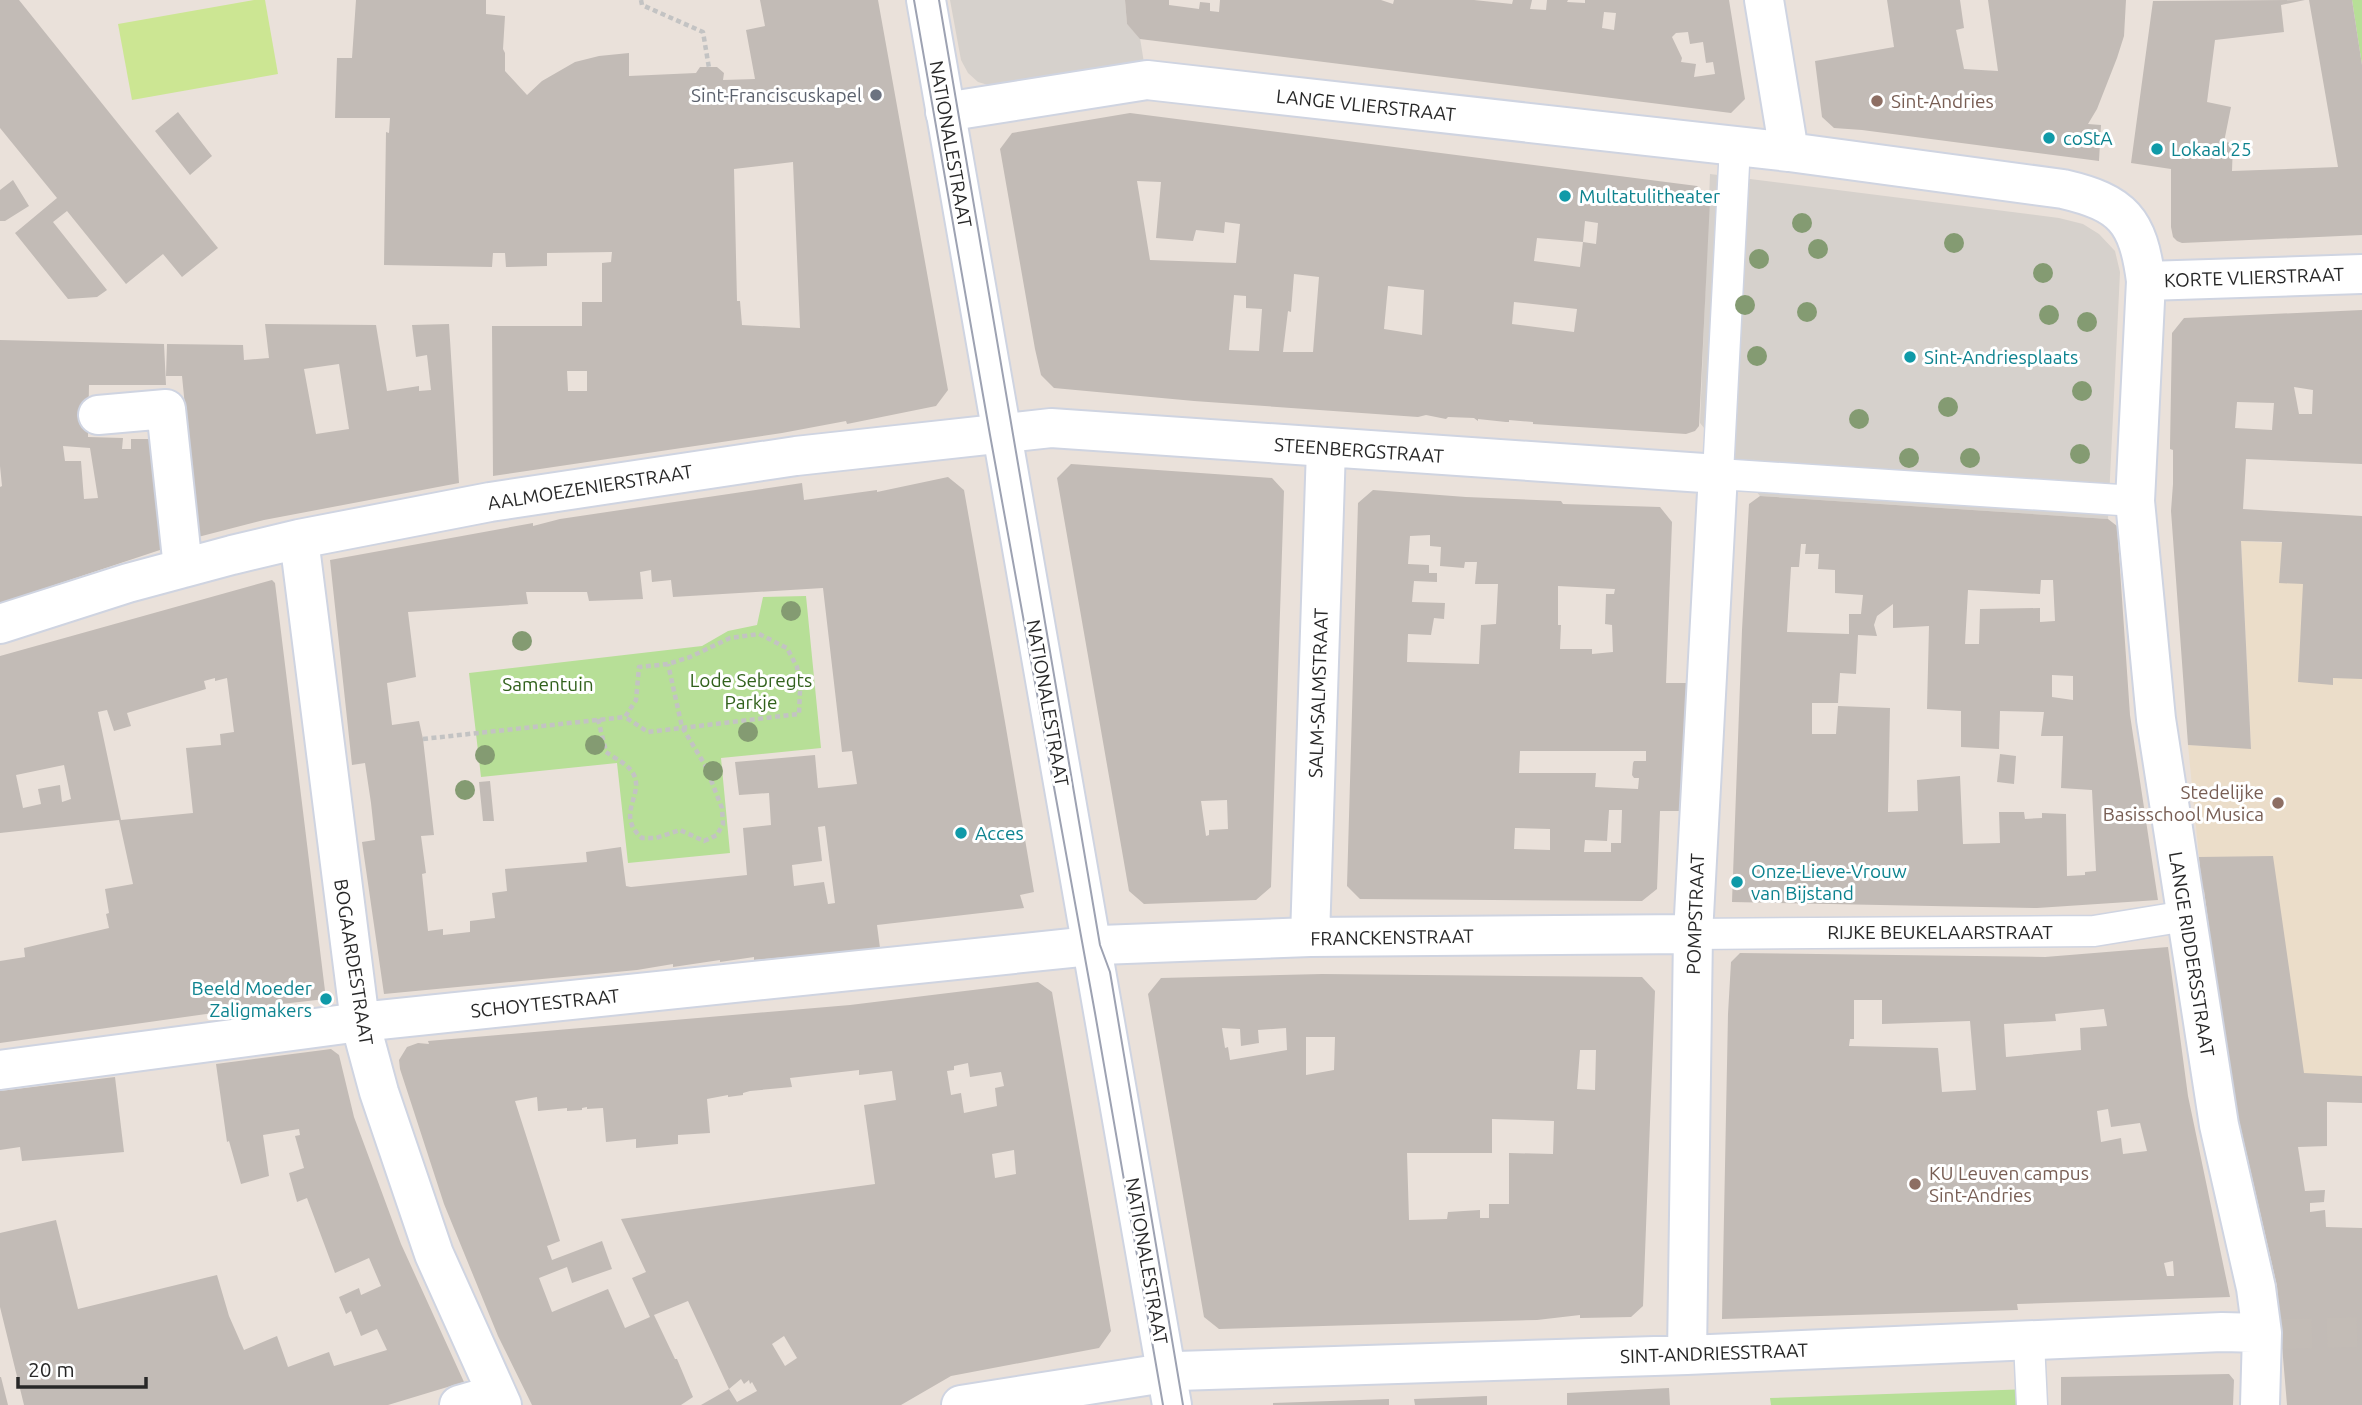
<svg xmlns="http://www.w3.org/2000/svg" width="2362" height="1405" font-family="Ubuntu,sans-serif">
<style>
.education{fill:#ebddc9}
.green{fill:#b7df97}
.pitch{fill:#cce693}
.plaza{fill:#d6d1cc}
.building{fill:#c2bbb6;fill-rule:evenodd}
.lines{fill:none;stroke-linecap:round;stroke-linejoin:round}
.pedestrian-tunnel{stroke:#c3bcb6;stroke-width:30;stroke-dasharray:30 15;stroke-linecap:butt}
.pedestrian-casing{stroke:#cfd4e1;stroke-width:33}
.minor-casing{stroke:#cfd4e1;stroke-width:42}
.tertiary-casing{stroke:#cfd4e1;stroke-width:42}
.path{stroke:#c3c3c3;stroke-width:4.5;stroke-dasharray:5 3.5;stroke-linecap:butt}
.pedestrian{stroke:#fff;stroke-width:30}
.minor{stroke:#fff;stroke-width:38}
.tertiary{stroke:#fff;stroke-width:38}
.tram{stroke:#9da2b2;stroke-width:2}
.tree{fill:#849b72}
.worship-dot{fill:#6b7280;stroke:#fff;stroke-width:2.5}
.education-dot{fill:#8d6e63;stroke:#fff;stroke-width:2.5}
.culture-dot{fill:#0f9aa8;stroke:#fff;stroke-width:2.5}
.labels{text-anchor:middle;stroke-width:6;stroke-linejoin:round;paint-order:stroke}
.worship-label{font-size:19px;fill:#5b616d;stroke:#fff;text-anchor:end}
.education-label{font-size:19px;fill:#785e54;stroke:#fff;text-anchor:start}
.street-label{font-size:19px;fill:#282828;stroke:#fff}
.culture-label{font-size:19px;fill:#0d838f;stroke:#fff;text-anchor:start}
.park-label{font-size:19px;fill:#31611c;stroke:#fff}
</style>
<rect width="100%" height="100%" fill="#eae1da"/>
<path class="education" d="M 2241,541 L 2362,546 L 2362,1102 L 2229,1077 L 2204,890 L 2202,888 L 2188,745 L 2251,748 Z"/>
<path class="green" d="M 2352,0 L 2362,0 L 2362,65 Z
M 806,596 L 821,748 L 721,758 L 730,853 L 628,863 L 617,763 L 481,777 L 469,673 L 702,646 L 728,631 L 757,625 L 763,597 Z
M 2031,1389 L 2032,1405 L 1771,1405 L 1770,1398 Z"/>
<path class="pitch" d="M 254,0 L 265,0 L 278,74 L 132,100 L 118,24 Z"/>
<path class="plaza" d="M 950,0 L 1125,0 L 1127,24 L 1140,38 L 1144,63 L 995,87 L 978,82 L 968,73 L 961,60 Z
M 1710,174 L 2059,218 L 2083,224 L 2099,234 L 2115,251 L 2120,272 L 2108,519 L 1760,496 L 1700,423 Z"/>
<path class="building" d="M 0,0 L 19,0 L 218,248 L 182,277 L 163,254 L 126,284 L 67,211 L 53,222 L 107,290 L 97,297 L 68,299 L 15,233 L 57,198 L 0,128 Z
M 356,0 L 486,0 L 486,14 L 505,16 L 503,49 L 505,53 L 505,71 L 527,95 L 542,81 L 575,62 L 599,56 L 629,53 L 629,76 L 696,73 L 700,67 L 717,67 L 724,73 L 723,80 L 755,79 L 746,30 L 765,26 L 760,0 L 878,0 L 948,390 L 936,406 L 847,424 L 846,421 L 782,433 L 493,476 L 492,326 L 582,326 L 582,302 L 602,302 L 602,263 L 611,262 L 612,252 L 547,253 L 547,266 L 506,267 L 505,253 L 493,253 L 492,267 L 384,265 L 386,132 L 389,133 L 390,118 L 335,118 L 337,58 L 352,58 ZM 793,162 L 800,328 L 742,325 L 740,301 L 737,301 L 734,169 ZM 567,371 L 587,371 L 587,391 L 568,391 Z
M 1125,0 L 1169,0 L 1169,5 L 1199,9 L 1200,2 L 1210,3 L 1210,11 L 1219,12 L 1220,0 L 1381,0 L 1393,4 L 1394,0 L 1474,0 L 1512,4 L 1513,0 L 1532,0 L 1530,9 L 1546,10 L 1547,0 L 1568,0 L 1567,2 L 1585,3 L 1585,0 L 1729,0 L 1745,99 L 1731,113 L 1140,39 L 1127,24 ZM 1604,12 L 1616,13 L 1614,30 L 1602,28 ZM 1688,32 L 1690,44 L 1703,42 L 1706,63 L 1713,62 L 1715,74 L 1694,77 L 1696,64 L 1681,62 L 1682,58 L 1672,37 L 1676,33 Z
M 1887,0 L 1960,0 L 1964,28 L 1956,30 L 1964,69 L 1998,71 L 1988,0 L 2126,0 L 2124,36 L 2117,58 L 2097,109 L 2088,124 L 2101,125 L 2099,161 L 1862,130 L 1834,128 L 1822,117 L 1815,61 L 1894,47 Z
M 2305,0 L 2281,5 L 2284,32 L 2215,40 L 2207,102 L 2231,107 L 2224,142 L 2233,143 L 2232,171 L 2338,167 L 2309,0 L 2352,0 L 2362,65 L 2362,235 L 2182,243 L 2177,241 L 2173,237 L 2171,227 L 2171,169 L 2131,163 L 2153,1 Z
M 178,112 L 212,156 L 190,175 L 155,131 Z
M 1130,113 L 1697,186 L 1710,200 L 1699,426 L 1695,431 L 1686,434 L 1533,424 L 1533,422 L 1509,420 L 1509,422 L 1506,422 L 1478,419 L 1478,421 L 1474,418 L 1448,417 L 1446,419 L 1426,415 L 1418,417 L 1194,401 L 1054,388 L 1041,375 L 1035,349 L 1000,149 L 1012,133 ZM 1137,181 L 1161,182 L 1156,238 L 1193,241 L 1196,230 L 1224,233 L 1225,222 L 1240,224 L 1236,263 L 1150,260 ZM 1585,221 L 1598,223 L 1596,244 L 1583,242 L 1580,267 L 1534,261 L 1537,238 L 1583,242 ZM 1294,274 L 1319,277 L 1313,352 L 1283,352 L 1288,311 L 1291,312 ZM 1388,286 L 1424,290 L 1422,335 L 1384,329 ZM 1234,295 L 1246,296 L 1246,308 L 1262,309 L 1259,351 L 1229,350 ZM 1514,302 L 1577,309 L 1574,332 L 1512,324 Z
M 13,180 L 29,206 L 5,221 L 0,221 L 0,190 Z
M 2362,310 L 2362,464 L 2246,459 L 2243,509 L 2362,516 L 2362,679 L 2333,678 L 2333,685 L 2298,682 L 2303,584 L 2279,583 L 2282,542 L 2241,541 L 2251,749 L 2188,745 L 2171,511 L 2173,484 L 2173,450 L 2170,449 L 2170,446 L 2172,333 L 2184,318 ZM 2294,387 L 2313,390 L 2312,414 L 2299,414 ZM 2237,402 L 2274,403 L 2272,430 L 2235,428 Z
M 265,324 L 376,325 L 387,391 L 419,386 L 419,391 L 431,390 L 427,355 L 416,357 L 412,325 L 449,324 L 459,483 L 264,520 L 198,537 L 182,376 L 166,376 L 167,344 L 243,345 L 244,360 L 269,358 ZM 339,364 L 349,429 L 316,434 L 304,369 Z
M 0,340 L 164,344 L 166,385 L 89,385 L 88,437 L 123,438 L 122,449 L 131,449 L 131,439 L 149,439 L 163,549 L 0,603 L 0,487 L 2,486 L 0,466 ZM 63,446 L 90,448 L 98,498 L 84,499 L 81,461 L 65,461 Z
M 1071,464 L 1272,478 L 1284,491 L 1271,887 L 1256,900 L 1144,904 L 1129,891 L 1057,478 ZM 1227,800 L 1228,829 L 1209,830 L 1209,835 L 1206,836 L 1201,801 Z
M 948,477 L 964,490 L 1005,722 L 1034,892 L 1020,895 L 1024,908 L 877,925 L 880,948 L 754,960 L 754,957 L 720,962 L 720,960 L 673,967 L 673,964 L 637,970 L 384,994 L 362,842 L 375,840 L 371,803 L 365,763 L 352,765 L 330,560 L 533,523 L 533,526 L 560,519 L 802,483 L 804,500 L 877,490 L 877,492 ZM 651,570 L 652,582 L 671,580 L 673,597 L 823,588 L 842,752 L 852,751 L 857,784 L 818,788 L 815,755 L 735,762 L 739,795 L 769,793 L 771,825 L 743,828 L 747,875 L 631,887 L 626,886 L 621,847 L 586,852 L 587,862 L 505,869 L 507,891 L 492,893 L 495,918 L 470,921 L 470,932 L 443,935 L 443,929 L 428,931 L 422,874 L 426,873 L 421,836 L 434,835 L 423,739 L 419,721 L 392,725 L 387,683 L 416,677 L 408,612 L 528,604 L 526,592 L 587,592 L 589,601 L 643,599 L 640,572 ZM 825,826 L 835,903 L 828,904 L 824,882 L 794,886 L 792,865 L 822,861 L 818,827 Z
M 1373,490 L 1466,497 L 1561,501 L 1563,504 L 1660,507 L 1672,522 L 1666,683 L 1687,683 L 1682,811 L 1660,811 L 1657,889 L 1642,901 L 1360,899 L 1347,886 L 1358,503 ZM 1430,535 L 1430,546 L 1441,547 L 1440,566 L 1464,568 L 1465,562 L 1477,562 L 1475,584 L 1498,584 L 1496,624 L 1481,625 L 1479,664 L 1407,662 L 1408,634 L 1431,635 L 1434,618 L 1444,619 L 1445,603 L 1412,602 L 1414,581 L 1437,582 L 1437,573 L 1429,573 L 1429,565 L 1408,564 L 1410,536 ZM 1558,586 L 1615,589 L 1614,594 L 1606,594 L 1605,624 L 1612,625 L 1613,652 L 1592,654 L 1592,649 L 1560,649 L 1561,625 L 1558,625 ZM 1520,751 L 1646,751 L 1646,761 L 1634,761 L 1633,763 L 1632,775 L 1634,778 L 1639,778 L 1638,789 L 1595,787 L 1596,773 L 1519,773 ZM 1609,810 L 1622,810 L 1621,843 L 1611,843 L 1611,852 L 1584,852 L 1585,840 L 1607,841 ZM 1515,828 L 1550,829 L 1550,850 L 1514,849 Z
M 1760,496 L 2108,519 L 2117,526 L 2130,715 L 2158,900 L 2037,908 L 1732,902 L 1742,630 L 1749,504 ZM 1801,544 L 1806,544 L 1805,554 L 1819,554 L 1818,569 L 1835,570 L 1835,593 L 1863,595 L 1861,614 L 1849,614 L 1849,634 L 1787,632 L 1791,567 L 1799,567 ZM 2041,580 L 2053,580 L 2055,621 L 2040,622 L 2040,608 L 1980,609 L 1979,644 L 1965,644 L 1968,590 L 2040,594 ZM 1893,604 L 1893,628 L 1929,626 L 1927,709 L 1961,711 L 1961,747 L 1999,749 L 2000,711 L 2044,712 L 2041,736 L 2063,736 L 2061,788 L 2092,790 L 2096,871 L 2085,872 L 2085,875 L 2067,876 L 2066,814 L 2042,813 L 2042,818 L 2025,819 L 2024,812 L 1999,812 L 2000,843 L 1963,844 L 1960,776 L 1917,780 L 1918,811 L 1888,812 L 1890,708 L 1838,706 L 1836,734 L 1812,734 L 1812,703 L 1838,703 L 1840,673 L 1856,674 L 1858,635 L 1877,636 L 1874,625 L 1877,616 ZM 2052,675 L 2073,676 L 2073,700 L 2052,697 Z
M 272,580 L 275,583 L 326,999 L 263,1006 L 0,1043 L 0,961 L 25,957 L 24,948 L 109,928 L 106,914 L 109,913 L 105,889 L 133,884 L 119,820 L 0,833 L 0,656 ZM 215,678 L 215,681 L 227,678 L 234,732 L 220,734 L 221,745 L 186,748 L 193,813 L 121,820 L 98,712 L 107,710 L 114,731 L 131,726 L 127,713 L 206,689 L 204,681 ZM 64,765 L 71,799 L 62,802 L 60,785 L 38,789 L 41,804 L 23,808 L 16,775 Z
M 2000,754 L 2016,756 L 2014,784 L 1997,782 Z
M 490,781 L 494,821 L 483,821 L 479,782 Z
M 2273,856 L 2304,1073 L 2362,1076 L 2362,1103 L 2327,1102 L 2327,1146 L 2298,1147 L 2305,1191 L 2325,1190 L 2324,1202 L 2310,1203 L 2310,1212 L 2325,1210 L 2326,1227 L 2362,1228 L 2362,1405 L 2287,1405 L 2277,1286 L 2229,1077 L 2204,890 L 2202,889 L 2199,857 Z
M 2168,947 L 2188,1096 L 2230,1297 L 2017,1304 L 2018,1310 L 1722,1319 L 1728,1014 L 1731,962 L 1740,953 L 2045,957 ZM 1854,1000 L 1882,1000 L 1882,1024 L 1970,1021 L 1976,1090 L 1942,1092 L 1938,1048 L 1849,1046 L 1850,1039 L 1854,1039 ZM 2104,1009 L 2107,1026 L 2080,1028 L 2081,1050 L 2006,1057 L 2004,1024 L 2056,1021 L 2055,1014 ZM 2108,1109 L 2111,1127 L 2140,1123 L 2147,1151 L 2123,1154 L 2121,1138 L 2101,1142 L 2097,1111 ZM 2173,1261 L 2174,1276 L 2167,1276 L 2164,1263 Z
M 1322,974 L 1642,977 L 1655,991 L 1643,1306 L 1631,1317 L 1580,1318 L 1580,1315 L 1537,1320 L 1219,1329 L 1204,1317 L 1148,994 L 1161,978 ZM 1222,1028 L 1240,1029 L 1241,1046 L 1259,1043 L 1258,1030 L 1286,1028 L 1287,1050 L 1230,1060 L 1228,1047 L 1225,1048 ZM 1306,1037 L 1335,1037 L 1334,1070 L 1306,1075 ZM 1580,1050 L 1596,1050 L 1595,1090 L 1577,1089 ZM 1492,1119 L 1554,1121 L 1553,1154 L 1509,1153 L 1509,1204 L 1489,1204 L 1489,1218 L 1480,1218 L 1480,1210 L 1448,1212 L 1447,1219 L 1409,1220 L 1407,1153 L 1492,1153 Z
M 1038,982 L 1052,992 L 1111,1331 L 1099,1348 L 951,1376 L 901,1405 L 701,1405 L 729,1389 L 688,1301 L 654,1315 L 675,1359 L 677,1359 L 693,1397 L 681,1405 L 532,1405 L 498,1336 L 444,1204 L 400,1069 L 399,1060 L 407,1047 L 418,1043 L 429,1044 L 428,1041 L 850,1005 ZM 968,1063 L 970,1077 L 1001,1072 L 1004,1086 L 995,1088 L 997,1106 L 964,1113 L 961,1093 L 951,1095 L 947,1071 L 954,1070 L 954,1066 ZM 859,1070 L 859,1075 L 892,1071 L 896,1100 L 864,1105 L 875,1184 L 621,1219 L 646,1272 L 632,1278 L 650,1317 L 625,1328 L 608,1289 L 552,1312 L 539,1278 L 567,1267 L 572,1283 L 612,1269 L 602,1241 L 552,1260 L 547,1246 L 560,1241 L 515,1101 L 537,1097 L 538,1111 L 567,1108 L 567,1111 L 582,1110 L 582,1108 L 587,1107 L 587,1109 L 603,1108 L 606,1142 L 636,1139 L 636,1148 L 678,1144 L 678,1135 L 710,1133 L 707,1099 L 728,1095 L 728,1097 L 743,1095 L 743,1093 L 750,1091 L 792,1087 L 790,1078 ZM 1014,1150 L 1016,1174 L 995,1178 L 992,1154 ZM 784,1336 L 797,1358 L 785,1366 L 772,1344 ZM 741,1379 L 744,1384 L 749,1380 L 750,1384 L 752,1382 L 757,1391 L 737,1402 L 729,1389 Z
M 331,1049 L 339,1055 L 354,1117 L 401,1244 L 464,1382 L 388,1405 L 24,1405 L 0,1307 L 0,1233 L 56,1220 L 78,1309 L 217,1275 L 229,1316 L 244,1350 L 277,1336 L 288,1367 L 329,1352 L 334,1366 L 387,1350 L 377,1329 L 361,1336 L 351,1311 L 346,1314 L 339,1297 L 359,1288 L 361,1295 L 381,1286 L 369,1258 L 335,1273 L 307,1198 L 297,1202 L 289,1173 L 304,1168 L 295,1136 L 300,1135 L 299,1129 L 263,1135 L 269,1176 L 241,1184 L 229,1141 L 227,1142 L 216,1064 Z
M 115,1077 L 124,1152 L 22,1161 L 20,1147 L 0,1150 L 0,1091 Z
M 2229,1374 L 2234,1380 L 2233,1405 L 2061,1405 L 2061,1377 Z
M 0,1377 L 1,1377 L 8,1405 L 0,1405 Z
M 1669,1388 L 1670,1405 L 1567,1405 L 1567,1393 Z
M 1487,1396 L 1487,1405 L 1415,1405 L 1414,1399 Z
M 1389,1399 L 1389,1405 L 1273,1405 L 1273,1403 Z"/>
<g class="lines">
<path class="pedestrian-tunnel" d="M 2282,1334 L 2362,1332"/>
<defs>
<path id="pedestrian" d="M 1735,146 L 1718,474 L 2135,501
M 1693,934 L 2094,931 L 2186,916
M 2029,1342 L 2032,1405"/>
<path id="minor" d="M 1764,0 L 1789,152
M 945,112 L 1147,80 L 1789,152 L 2063,189 C 2123,203 2138,220 2146,281 L 2135,501 L 2156,719 L 2219,1125 L 2256,1288 L 2262,1333 L 2260,1405
M 2146,281 L 2362,274
M 98,415 L 166,409 L 183,568
M 299,539 L 360,1022 L 379,1092 L 434,1254 L 502,1405
M 0,624 L 128,583 L 232,555 L 299,539 L 490,502 L 796,456 L 1051,428 L 1718,474 L 1693,934 L 1687,1355
M 1310,937 L 1326,448
M 0,1070 L 360,1022 L 1100,945 L 1310,937 L 1693,934
M 459,1405 L 497,1394
M 961,1405 L 1177,1371 L 1687,1355 L 2222,1332 L 2262,1333"/>
<path id="tertiary" d="M 926,0 L 1172,1405"/>
</defs>
<use href="#pedestrian" class="pedestrian-casing"/>
<use href="#minor" class="minor-casing"/>
<use href="#tertiary" class="tertiary-casing"/>
<path class="path" d="M 641,0 L 642,5 L 703,32 L 709,68
M 598,719 L 606,752 C 613,757 623,762 629,768 C 651,791 612,812 642,838 L 656,838 L 680,830 L 704,841 L 717,835 L 723,824 L 722,808 L 705,765 L 682,727 L 668,664
M 423,739 L 625,717 L 636,700 L 639,667 L 668,664 L 690,657 L 730,638 L 759,634 L 787,648 L 797,667 L 800,691 L 799,714 L 648,732 L 625,717"/>
<use href="#pedestrian" class="pedestrian"/>
<use href="#minor" class="minor"/>
<use href="#tertiary" class="tertiary"/>
<path class="tram" d="M 914,0 L 990,435 L 1095,1013 L 1163,1405
M 939,0 L 1100,945 L 1110,972 L 1183,1405"/>
</g>
<g class="tree">
<circle cx="1802" cy="223" r="10"/>
<circle cx="1954" cy="243" r="10"/>
<circle cx="1818" cy="249" r="10"/>
<circle cx="1759" cy="259" r="10"/>
<circle cx="2043" cy="273" r="10"/>
<circle cx="1745" cy="305" r="10"/>
<circle cx="1807" cy="312" r="10"/>
<circle cx="2049" cy="315" r="10"/>
<circle cx="2087" cy="322" r="10"/>
<circle cx="1757" cy="356" r="10"/>
<circle cx="2082" cy="391" r="10"/>
<circle cx="1948" cy="407" r="10"/>
<circle cx="1859" cy="419" r="10"/>
<circle cx="2080" cy="454" r="10"/>
<circle cx="1909" cy="458" r="10"/>
<circle cx="1970" cy="458" r="10"/>
<circle cx="791" cy="611" r="10"/>
<circle cx="522" cy="641" r="10"/>
<circle cx="748" cy="732" r="10"/>
<circle cx="595" cy="745" r="10"/>
<circle cx="485" cy="755" r="10"/>
<circle cx="713" cy="771" r="10"/>
<circle cx="465" cy="790" r="10"/>
</g>
<circle class="worship-dot" cx="876" cy="95" r="7"/>
<g class="education-dot">
<circle cx="1877" cy="101" r="7"/>
<circle cx="2278" cy="803" r="7"/>
<circle cx="1915" cy="1184" r="7"/>
</g>
<g class="culture-dot">
<circle cx="2049" cy="138" r="7"/>
<circle cx="2157" cy="149" r="7"/>
<circle cx="1565" cy="196" r="7"/>
<circle cx="1910" cy="357" r="7"/>
<circle cx="961" cy="833" r="7"/>
<circle cx="1737" cy="882" r="7"/>
<circle cx="326" cy="999" r="7"/>
</g>
<g class="labels">
<g class="worship-label">
<text x="862" y="102">Sint-Franciscuskapel</text>
</g>
<g class="education-label">
<text x="1891" y="108">Sint-Andries</text>
<text x="2264" y="799" text-anchor="end">Stedelijke<tspan x="2264" dy="22">Basisschool Musica</tspan></text>
<text x="1929" y="1180">KU Leuven campus<tspan x="1929" dy="22">Sint-Andries</tspan></text>
</g>
<g class="street-label">
<text transform="translate(1366 105) rotate(6)" y="7">LANGE VLIERSTRAAT</text>
<text transform="translate(951 144) rotate(80)" y="7">NATIONALESTRAAT</text>
<text transform="translate(2254 277) rotate(-2)" y="7">KORTE VLIERSTRAAT</text>
<text transform="translate(1359 450) rotate(4)" y="7">STEENBERGSTRAAT</text>
<text transform="translate(590 487) rotate(-9)" y="7">AALMOEZENIERSTRAAT</text>
<text transform="translate(1318 693) rotate(-88)" y="7">SALM-SALMSTRAAT</text>
<text transform="translate(1048 703) rotate(80)" y="7">NATIONALESTRAAT</text>
<text transform="translate(1695 914) rotate(-88)" y="7">POMPSTRAAT</text>
<text x="1940" y="939">RIJKE BEUKELAARSTRAAT</text>
<text transform="translate(1392 937) rotate(-1)" y="7">FRANCKENSTRAAT</text>
<text transform="translate(2192 954) rotate(81)" y="7">LANGE RIDDERSSTRAAT</text>
<text transform="translate(354 962) rotate(81)" y="7">BOGAARDESTRAAT</text>
<text transform="translate(545 1003) rotate(-6)" y="7">SCHOYTESTRAAT</text>
<text transform="translate(1147 1261) rotate(80)" y="7">NATIONALESTRAAT</text>
<text transform="translate(1714 1353) rotate(-2)" y="7">SINT-ANDRIESSTRAAT</text>
</g>
<g class="culture-label">
<text x="2063" y="145">coStA</text>
<text x="2171" y="156">Lokaal 25</text>
<text x="1579" y="203">Multatulitheater</text>
<text x="1924" y="364">Sint-Andriesplaats</text>
<text x="975" y="840">Acces</text>
<text x="1751" y="878">Onze-Lieve-Vrouw<tspan x="1751" dy="22">van Bijstand</tspan></text>
<text x="312" y="995" text-anchor="end">Beeld Moeder<tspan x="312" dy="22">Zaligmakers</tspan></text>
</g>
<g class="park-label">
<text x="751" y="687">Lode Sebregts<tspan x="751" dy="22">Parkje</tspan></text>
<text x="548" y="691">Samentuin</text>
</g>
</g>
<path d="M18 1377v10h128v-10" fill="none" stroke="#282828" stroke-width="3.5"/>
<text x="28" y="1377" font-size="21" fill="#282828" stroke="#ffffff" stroke-width="5" paint-order="stroke">20 m</text>
</svg>
